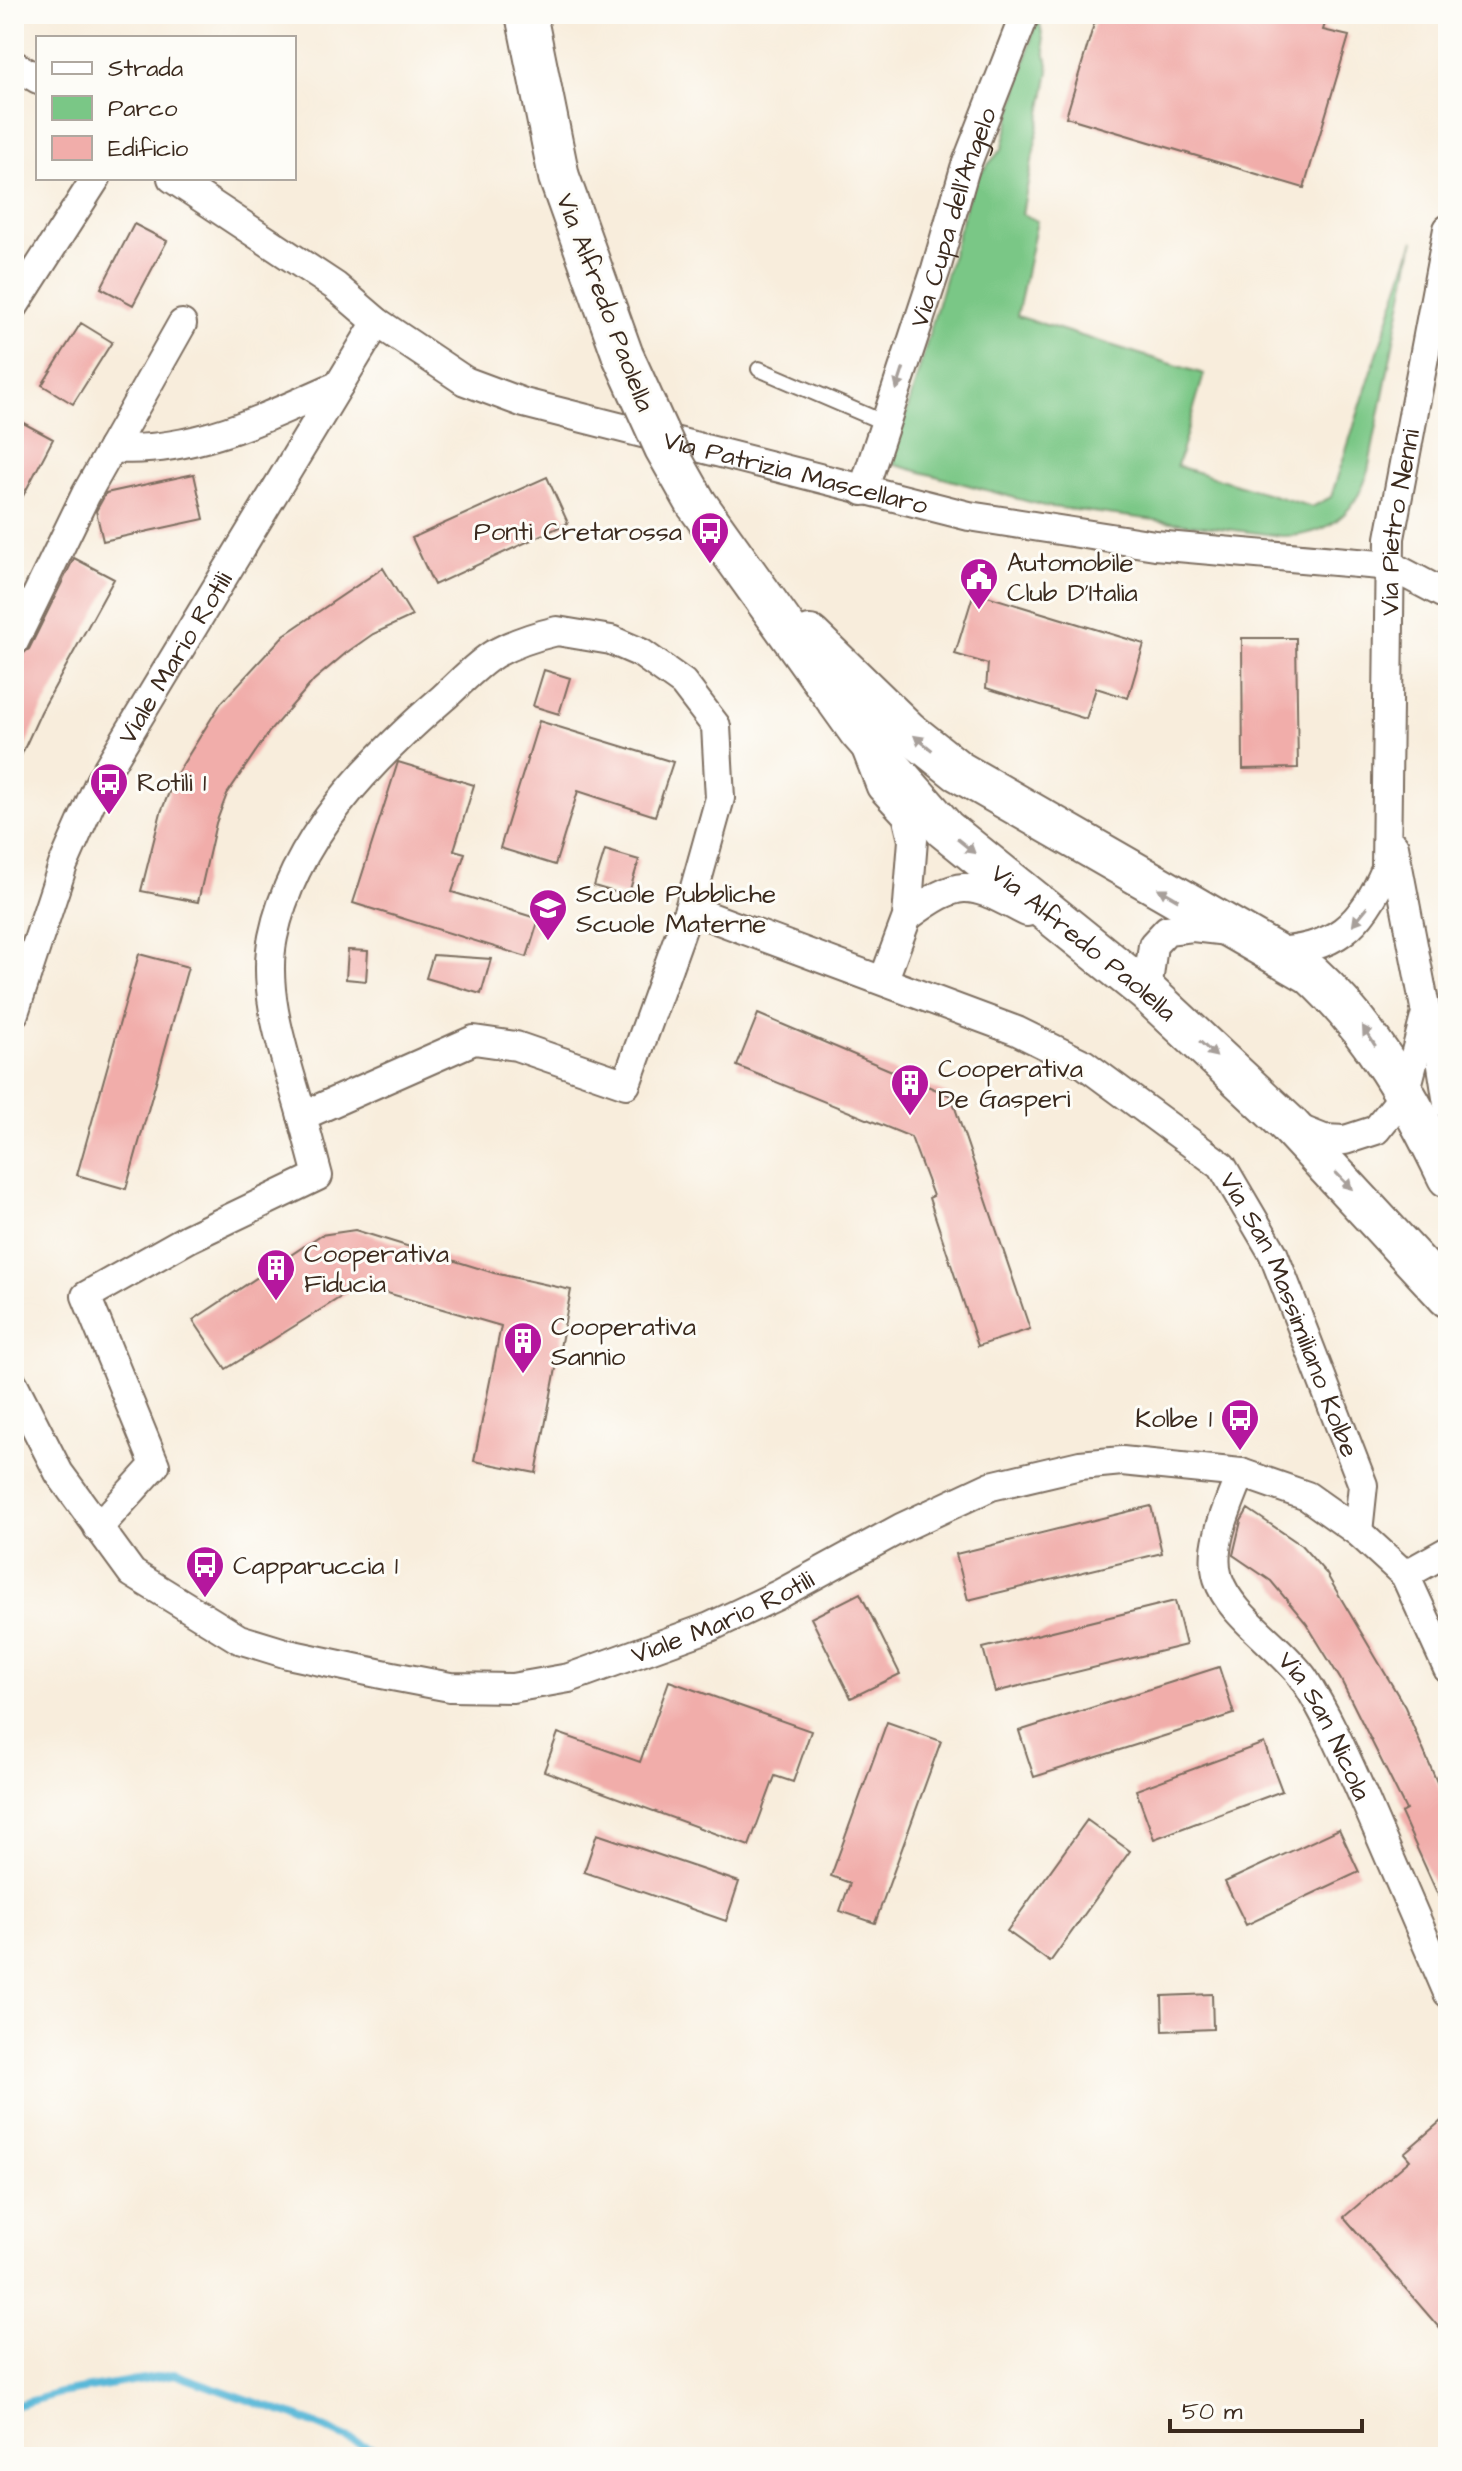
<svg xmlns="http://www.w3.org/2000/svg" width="1462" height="2471" font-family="'Architects Daughter',sans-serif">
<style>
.green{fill:#7ac786;stroke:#5a7852;stroke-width:2}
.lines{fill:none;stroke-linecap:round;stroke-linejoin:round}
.stream{stroke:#59b8d8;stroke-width:8}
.building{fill:#f1adaa}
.service-casing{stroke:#7d6e60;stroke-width:18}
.minor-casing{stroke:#7d6e60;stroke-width:32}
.secondary-casing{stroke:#7d6e60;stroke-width:44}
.service{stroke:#fff;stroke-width:14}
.minor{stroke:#fff;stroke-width:28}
.secondary{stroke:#fff;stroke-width:40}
.secondary-bridge-casing{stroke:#7d6e60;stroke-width:44;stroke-linecap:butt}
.secondary-bridge{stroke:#fff;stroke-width:40}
.oneway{fill:#a79f9a}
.labels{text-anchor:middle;stroke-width:6;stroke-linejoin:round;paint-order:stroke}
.street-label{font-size:26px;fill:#3b2a1e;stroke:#fdfcf7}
.poi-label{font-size:26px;fill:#3b2a1e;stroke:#fdfcf7;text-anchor:start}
</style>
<rect width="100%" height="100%" fill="#fdfcf7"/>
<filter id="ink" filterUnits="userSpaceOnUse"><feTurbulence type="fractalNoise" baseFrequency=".0125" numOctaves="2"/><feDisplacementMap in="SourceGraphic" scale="16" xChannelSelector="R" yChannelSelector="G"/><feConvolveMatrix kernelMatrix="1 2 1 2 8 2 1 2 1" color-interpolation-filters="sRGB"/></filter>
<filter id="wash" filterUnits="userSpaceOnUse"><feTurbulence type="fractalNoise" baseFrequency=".006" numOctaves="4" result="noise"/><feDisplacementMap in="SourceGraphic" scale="32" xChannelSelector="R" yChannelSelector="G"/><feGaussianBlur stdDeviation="1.8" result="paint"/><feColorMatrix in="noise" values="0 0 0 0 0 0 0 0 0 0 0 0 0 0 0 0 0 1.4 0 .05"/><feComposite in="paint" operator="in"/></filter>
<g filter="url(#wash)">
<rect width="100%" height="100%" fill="#f8eddc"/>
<path class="green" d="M 1038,14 L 1049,71 L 1022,214 L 1037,221 L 1017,316 L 1204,374 L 1177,466 L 1312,507 L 1331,497 L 1414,240 L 1367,476 C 1352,517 1326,536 1282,536 L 1044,506 L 892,464 L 973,181 L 1002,149 Z"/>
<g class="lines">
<path class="stream" d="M 14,2406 L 60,2393 L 174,2374 L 300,2418 L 391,2457"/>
</g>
<g id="blocks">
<path class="building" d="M 1097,14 L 1328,14 L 1323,30 L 1349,36 L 1304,188 L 1066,117 Z
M 134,224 L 167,241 L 133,305 L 101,288 Z
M 81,323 L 112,342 L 73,404 L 42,385 Z
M 14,418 L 53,439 L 14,513 Z
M 194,474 L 204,519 L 103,541 L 96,511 L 106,493 Z
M 547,477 L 568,523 L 434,585 L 412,538 Z
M 74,558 L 114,579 L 41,712 L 14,771 L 14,659 L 29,649 Z
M 383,568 L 412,616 L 373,634 L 346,653 L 314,680 L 269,732 L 227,794 L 216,823 L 198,902 L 141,891 L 161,812 L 176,775 L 221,703 L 284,635 Z
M 974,592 L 1144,644 L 1128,698 L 1096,688 L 1086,719 L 986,688 L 988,664 L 955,654 Z
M 1242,638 L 1296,638 L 1298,768 L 1243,769 Z
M 544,670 L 570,678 L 559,714 L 533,706 Z
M 539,721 L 673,762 L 655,816 L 578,791 L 555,865 L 500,848 Z
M 398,762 L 474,785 L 454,850 L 465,853 L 452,892 L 539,919 L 527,957 L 353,903 Z
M 605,850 L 639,860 L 628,896 L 594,886 Z
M 348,950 L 368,951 L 366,981 L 346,979 Z
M 139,954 L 188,967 L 126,1189 L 77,1175 Z
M 433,955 L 491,959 L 481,994 L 426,978 Z
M 758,1014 L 951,1096 L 1030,1329 L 978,1346 L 929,1198 L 933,1196 L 911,1137 L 737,1066 Z
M 355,1230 L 494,1273 L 571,1290 L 536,1473 L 474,1461 L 501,1326 L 360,1285 L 226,1369 L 193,1320 L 321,1235 Z
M 1151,1506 L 1162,1553 L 968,1600 L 956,1554 Z
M 1248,1509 L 1301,1545 L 1326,1573 L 1405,1707 L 1442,1794 L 1448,1791 L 1448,1917 L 1401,1813 L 1406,1810 L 1341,1680 L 1306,1623 L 1271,1581 L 1233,1555 L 1241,1521 Z
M 860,1593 L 900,1674 L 851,1698 L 811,1618 Z
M 1175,1601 L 1186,1645 L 995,1692 L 983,1648 Z
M 1219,1667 L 1234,1714 L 1034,1777 L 1019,1731 Z
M 669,1681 L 811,1731 L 793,1782 L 775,1776 L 749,1846 L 544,1771 L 558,1733 L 640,1762 Z
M 887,1722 L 941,1741 L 875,1923 L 840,1911 L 850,1883 L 831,1876 Z
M 1264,1743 L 1282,1791 L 1154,1839 L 1136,1790 Z
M 1087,1820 L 1130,1851 L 1050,1962 L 1007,1931 Z
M 1339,1829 L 1359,1872 L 1246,1925 L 1225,1882 Z
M 597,1834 L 739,1882 L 726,1921 L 584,1872 Z
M 1212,1994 L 1213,2029 L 1163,2031 L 1162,1996 Z
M 1448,2115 L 1448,2338 L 1344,2217 L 1410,2160 L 1404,2153 Z"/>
</g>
</g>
<g filter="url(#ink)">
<use href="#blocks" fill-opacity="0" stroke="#7d6e60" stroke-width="2"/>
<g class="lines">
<defs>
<path id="service" d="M 759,369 L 885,423"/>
<g id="minor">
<path d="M 14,65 L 38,79"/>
<path id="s1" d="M 172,178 L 335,286 L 377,322 L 465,381 L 524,403 L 969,516 L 1155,545 L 1391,566 L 1448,596"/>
<path d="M 14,306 L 96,178"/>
<path d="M 112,448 C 192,455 268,416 339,385"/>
<path id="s2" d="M 863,491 L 936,269 L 965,168 L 1025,14"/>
<path d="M 557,631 L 611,640 L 641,653 L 683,683 L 716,726 L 720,798 L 689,909 L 626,1084 L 516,1046 L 474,1040 L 302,1116 C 287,1061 261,995 273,937 C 293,839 370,761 443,698 C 459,684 476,665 494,654 C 514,643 535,636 557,631 Z"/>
<path d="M 14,642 L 86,494 L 182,324"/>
<path d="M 867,751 L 881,787 L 907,815 L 913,840 L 907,917 L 884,979"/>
<path id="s3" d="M 689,909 L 1017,1031 L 1084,1064 L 1222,1166 L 1273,1253 L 1363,1485 L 1358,1532"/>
<path d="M 907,917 C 963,876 968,882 1027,912"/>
<path id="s4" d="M 1271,952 C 1334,950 1362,926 1386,869 L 1390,538 L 1448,229"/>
<path d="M 1147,992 L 1153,945 L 1167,930 L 1193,927 L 1227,931"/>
<path id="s5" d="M 14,1013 L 63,865 L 100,781 L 377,322"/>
<path d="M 1426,1013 L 1441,1059 L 1448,1104"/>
<path d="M 1294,1127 L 1324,1139 L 1345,1140 L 1376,1130 L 1405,1094 L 1426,1013 L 1394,846"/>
<path id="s6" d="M 14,1385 L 59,1473 L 132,1573 L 239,1639 L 288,1654 L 382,1674 L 450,1687 L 512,1688 L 569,1678 L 710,1627 L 778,1595 L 901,1528 L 991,1486 L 1080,1465 L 1122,1461 L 1241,1473 L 1307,1496 L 1358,1532 L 1405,1575 L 1448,1669"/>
<path id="s7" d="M 1241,1473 C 1230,1503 1208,1545 1218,1578 C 1229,1615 1281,1646 1304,1679 C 1328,1716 1346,1758 1364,1798 C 1392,1863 1420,1928 1448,1993"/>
<path d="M 98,1528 L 155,1465 L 86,1296 L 189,1238 L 318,1176 L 302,1116"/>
<path d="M 1405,1575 L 1448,1551"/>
</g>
<g id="secondary">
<path d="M 526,14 L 559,177 L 623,356"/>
<path id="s8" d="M 696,503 L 859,731 L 945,829 L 1147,992 L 1289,1125 L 1448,1297"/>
<path d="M 810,636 L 909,732 L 958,771 L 1311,974 C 1373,1031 1412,1102 1448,1177"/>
</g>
</defs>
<use href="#service" class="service-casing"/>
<use href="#minor" class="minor-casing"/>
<use href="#secondary" class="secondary-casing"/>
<use href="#service" class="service"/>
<use href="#minor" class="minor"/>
<use href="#secondary" class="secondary"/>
<defs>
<path id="secondary-bridge" d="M 623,356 L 665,448 L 696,503"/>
</defs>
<use href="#secondary-bridge" class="secondary-bridge-casing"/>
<use href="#secondary-bridge" class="secondary-bridge"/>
</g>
<defs><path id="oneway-solid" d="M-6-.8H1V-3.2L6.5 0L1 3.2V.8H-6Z" transform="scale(2)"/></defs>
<g class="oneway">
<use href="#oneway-solid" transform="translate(900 379) rotate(108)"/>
<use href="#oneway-solid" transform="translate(923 743) rotate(-141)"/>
<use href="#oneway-solid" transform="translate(966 846) rotate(39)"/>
<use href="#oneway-solid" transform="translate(1168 894) rotate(-150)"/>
<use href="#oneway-solid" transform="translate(1360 916) rotate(129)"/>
<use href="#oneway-solid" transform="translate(1369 1036) rotate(-123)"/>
<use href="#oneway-solid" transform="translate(1208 1049) rotate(43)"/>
<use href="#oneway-solid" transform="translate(1344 1181) rotate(46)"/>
</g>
</g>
<defs>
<symbol id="bus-pin" viewBox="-11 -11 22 30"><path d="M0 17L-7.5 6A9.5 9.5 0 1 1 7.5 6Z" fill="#b5179e" stroke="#fdfcf7"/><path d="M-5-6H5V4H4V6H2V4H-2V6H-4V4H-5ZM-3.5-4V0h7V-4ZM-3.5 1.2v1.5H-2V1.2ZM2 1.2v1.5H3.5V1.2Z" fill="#fff"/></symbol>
<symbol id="civic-pin" viewBox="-11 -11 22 30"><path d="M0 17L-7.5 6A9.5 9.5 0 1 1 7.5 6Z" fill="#b5179e" stroke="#fdfcf7"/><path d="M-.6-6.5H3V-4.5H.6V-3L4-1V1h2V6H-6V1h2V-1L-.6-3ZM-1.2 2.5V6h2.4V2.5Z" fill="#fff"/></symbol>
<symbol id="school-pin" viewBox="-11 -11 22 30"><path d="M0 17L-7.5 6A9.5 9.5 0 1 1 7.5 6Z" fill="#b5179e" stroke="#fdfcf7"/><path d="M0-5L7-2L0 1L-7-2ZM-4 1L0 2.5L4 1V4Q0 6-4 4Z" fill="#fff"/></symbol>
<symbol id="building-pin" viewBox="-11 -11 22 30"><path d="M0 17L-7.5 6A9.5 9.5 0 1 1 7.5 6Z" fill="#b5179e" stroke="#fdfcf7"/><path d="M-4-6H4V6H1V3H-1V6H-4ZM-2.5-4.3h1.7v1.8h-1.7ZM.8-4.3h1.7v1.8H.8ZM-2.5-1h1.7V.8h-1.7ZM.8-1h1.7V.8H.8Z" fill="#fff"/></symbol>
</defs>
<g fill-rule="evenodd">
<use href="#bus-pin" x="688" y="509" width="44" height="60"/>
<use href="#civic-pin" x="957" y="555" width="44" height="60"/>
<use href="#bus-pin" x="87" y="760" width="44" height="60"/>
<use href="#school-pin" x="526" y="886" width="44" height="60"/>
<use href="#building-pin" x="888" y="1061" width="44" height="60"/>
<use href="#building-pin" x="254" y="1246" width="44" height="60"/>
<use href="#building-pin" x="501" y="1319" width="44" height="60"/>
<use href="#bus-pin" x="1218" y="1396" width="44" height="60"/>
<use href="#bus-pin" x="183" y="1543" width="44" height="60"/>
</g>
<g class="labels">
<g class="street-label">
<text dy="9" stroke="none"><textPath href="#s2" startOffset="288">Via Cupa dell'Angelo</textPath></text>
<text transform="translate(606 302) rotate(69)" y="9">Via Alfredo Paolella</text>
<text dy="9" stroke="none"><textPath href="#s1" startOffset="700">Via Patrizia Mascellaro</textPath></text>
<text dy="9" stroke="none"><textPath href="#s4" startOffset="500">Via Pietro Nenni</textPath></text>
<text dy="9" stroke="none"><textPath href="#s5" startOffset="392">Viale Mario Rotili</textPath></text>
<text dy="9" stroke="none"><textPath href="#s8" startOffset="590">Via Alfredo Paolella</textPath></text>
<text dy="9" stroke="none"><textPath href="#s3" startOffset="760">Via San Massimiliano Kolbe</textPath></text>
<text dy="9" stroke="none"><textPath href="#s6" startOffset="850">Viale Mario Rotili</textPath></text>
<text dy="9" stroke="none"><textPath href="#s7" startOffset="294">Via San Nicola</textPath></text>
</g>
<g class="poi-label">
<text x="682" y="540" text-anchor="end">Ponti Cretarossa</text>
<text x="1007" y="571">Automobile<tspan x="1007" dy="30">Club D'Italia</tspan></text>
<text x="137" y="791">Rotili 1</text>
<text x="576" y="902">Scuole Pubbliche<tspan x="576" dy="30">Scuole Materne</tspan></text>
<text x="938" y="1077">Cooperativa<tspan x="938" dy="30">De Gasperi</tspan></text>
<text x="304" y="1262">Cooperativa<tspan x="304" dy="30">Fiducia</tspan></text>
<text x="551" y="1335">Cooperativa<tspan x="551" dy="30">Sannio</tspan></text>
<text x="1212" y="1427" text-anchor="end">Kolbe 1</text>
<text x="233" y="1574">Capparuccia 1</text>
</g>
</g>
<rect width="1462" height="2471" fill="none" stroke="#fdfcf7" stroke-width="48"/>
<rect x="36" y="36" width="260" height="144" fill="#fdfcf7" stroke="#afa8a0" stroke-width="2"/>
<rect x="52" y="62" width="40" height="12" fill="#ffffff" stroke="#afa8a0" stroke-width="2"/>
<text x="108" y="76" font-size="24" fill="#3b2a1e">Strada</text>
<rect x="52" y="96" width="40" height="24" fill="#7ac786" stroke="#afa8a0" stroke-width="2"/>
<text x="108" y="116" font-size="24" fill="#3b2a1e">Parco</text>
<rect x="52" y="136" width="40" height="24" fill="#f1adaa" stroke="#afa8a0" stroke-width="2"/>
<text x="108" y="156" font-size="24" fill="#3b2a1e">Edificio</text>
<path d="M1170 2419v12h192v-12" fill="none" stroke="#3b2a1e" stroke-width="4"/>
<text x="1182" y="2419" font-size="24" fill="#3b2a1e" stroke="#fdfcf7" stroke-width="6" paint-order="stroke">50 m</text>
</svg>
